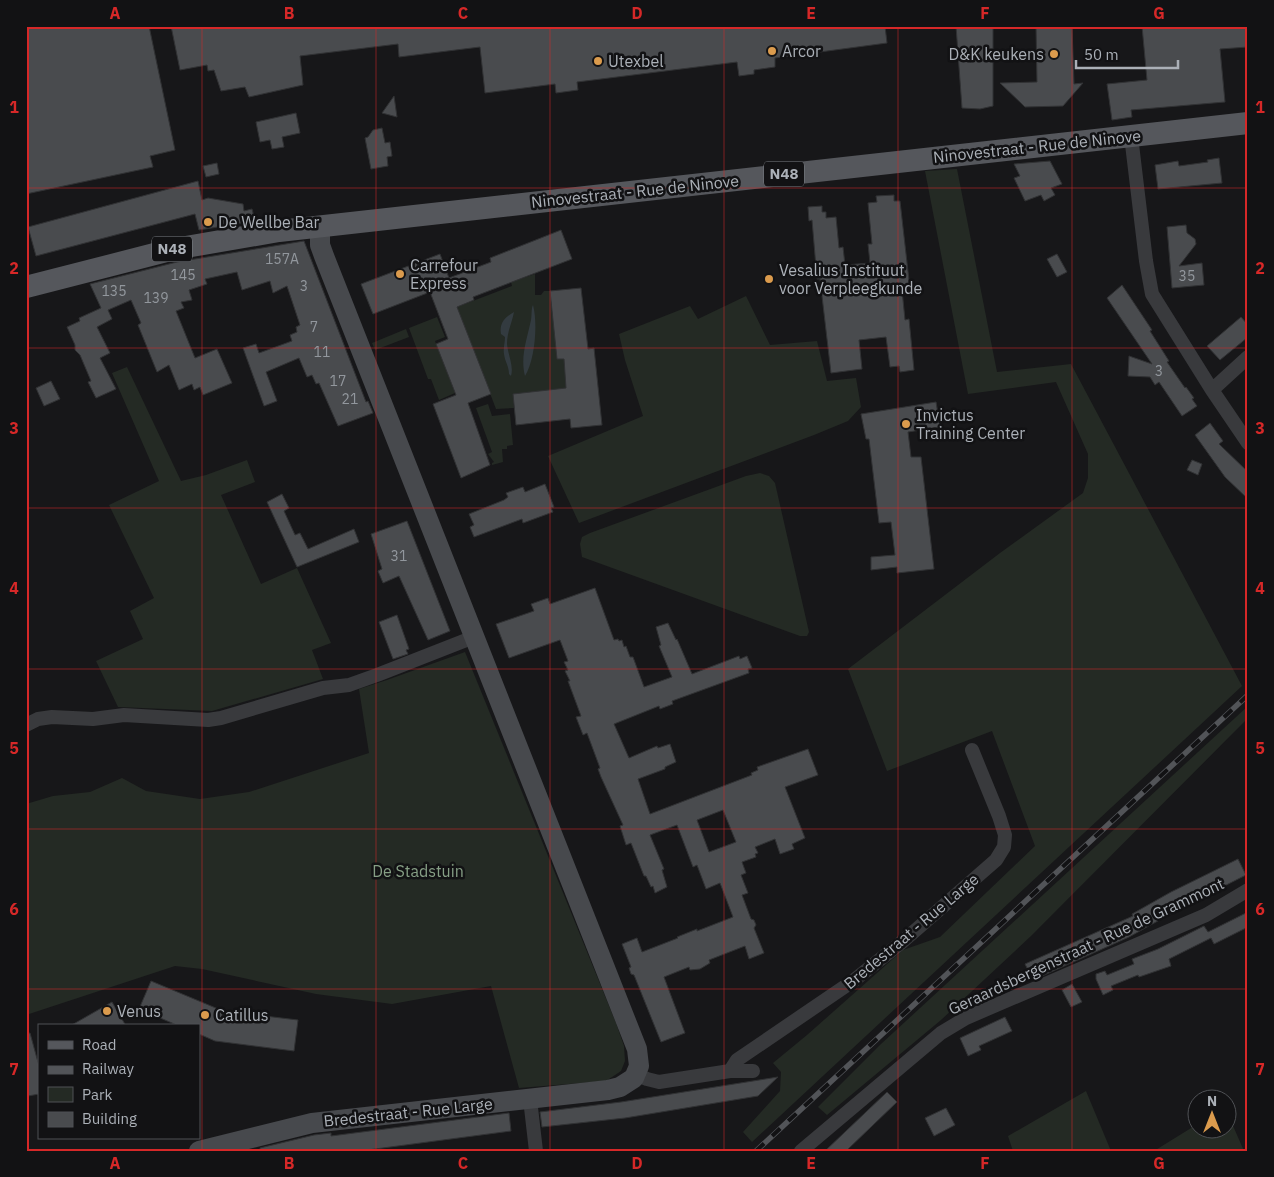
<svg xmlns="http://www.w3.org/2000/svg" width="1274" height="1177" font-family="'IBM Plex Sans',sans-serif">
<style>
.green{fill:#242a24}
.water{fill:#333b40}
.building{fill:#494b4e;stroke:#313234;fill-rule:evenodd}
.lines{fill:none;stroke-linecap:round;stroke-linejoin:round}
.street{stroke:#393a3d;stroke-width:14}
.secondary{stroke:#47494d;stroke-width:20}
.primary{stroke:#55575c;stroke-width:22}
.rail-casing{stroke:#525458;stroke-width:5.5}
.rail{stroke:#121214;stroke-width:4;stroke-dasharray:11;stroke-linecap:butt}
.grid{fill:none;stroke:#d62828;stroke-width:1;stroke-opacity:0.55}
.poi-dot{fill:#db9b4d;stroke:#121214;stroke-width:2}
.labels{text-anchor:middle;stroke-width:5;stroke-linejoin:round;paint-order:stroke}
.number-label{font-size:14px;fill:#92979d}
.shield{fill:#121214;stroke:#7d8186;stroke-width:1}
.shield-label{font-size:15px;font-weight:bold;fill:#abb0b7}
.poi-label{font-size:16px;fill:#abb0b7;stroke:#121214;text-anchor:start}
.street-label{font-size:16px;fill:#abb0b7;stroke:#121214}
.park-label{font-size:16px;fill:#869f85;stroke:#121214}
.neatline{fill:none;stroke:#d62828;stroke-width:2}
.grid-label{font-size:16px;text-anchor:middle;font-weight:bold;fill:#d62828}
</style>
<rect width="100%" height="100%" fill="#171719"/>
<path class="green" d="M 957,169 L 997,372 L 1071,364 L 1242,686 L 752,1142 L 743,1132 L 780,1091 L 781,1072 L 773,1063 L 807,1035 L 903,950 L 940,937 L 1035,846 L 992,731 L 887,771 L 848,669 L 1000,553 L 1083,493 L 1088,478 L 1088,454 L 1056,382 L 968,394 L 925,171 Z
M 535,274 L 535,295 L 541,295 L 544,291 L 550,291 L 557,359 L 564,359 L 566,388 L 513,394 L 514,408 L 496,409 L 457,307 L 512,286 L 511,282 Z
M 746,296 L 770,345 L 817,341 L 827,381 L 856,378 L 861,407 L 848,421 L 814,435 L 579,523 L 548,456 L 643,416 L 625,360 L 619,334 L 690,306 L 698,319 Z
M 437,317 L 445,337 L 435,341 L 455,393 L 439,400 L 431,379 L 428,379 L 409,328 Z
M 406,329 L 409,337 L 375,350 L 372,343 Z
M 127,367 L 181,481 L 206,475 L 247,460 L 255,482 L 221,495 L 261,584 L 297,568 L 331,643 L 312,650 L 323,679 L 212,711 L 118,707 L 96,661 L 143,639 L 130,611 L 154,598 L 109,505 L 159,481 L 112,373 Z
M 488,404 L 492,416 L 510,414 L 513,445 L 507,446 L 507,449 L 502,449 L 503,462 L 492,465 L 492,463 L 494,462 L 488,454 L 492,452 L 476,408 Z
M 760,473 L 769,476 L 775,483 L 809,632 L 807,636 L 800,636 L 582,557 L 580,544 L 582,537 L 590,533 L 746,476 Z
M 465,652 L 616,1023 L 624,1046 L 625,1061 L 621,1071 L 606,1081 L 519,1088 L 491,986 L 392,1004 L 316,994 L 202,969 L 175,966 L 26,1015 L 26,804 L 53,796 L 90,792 L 122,778 L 146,791 L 200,799 L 249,792 L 369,753 L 359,689 L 387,680 Z
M 1248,706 L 1248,718 L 1031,936 L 941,1020 L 827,1115 L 818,1107 L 881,1044 Z
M 1086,1091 L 1111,1151 L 1013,1151 L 1008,1136 Z
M 1227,1112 L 1244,1151 L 1154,1151 L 1196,1125 L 1196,1130 L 1226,1130 Z"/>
<path class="water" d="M 533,305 C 538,323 535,360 525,376 C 520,357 527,339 531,320 C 532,315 531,309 533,305 Z
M 514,312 C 512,323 507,332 507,344 C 508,355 514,366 511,376 L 509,374 C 509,366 505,362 504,354 C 503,348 505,343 505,337 L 501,334 C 499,323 505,317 514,312 Z"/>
<path class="building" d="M 26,26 L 149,26 L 175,150 L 150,156 L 153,167 L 26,194 Z
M 171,26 L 885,26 L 887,43 L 775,58 L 775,67 L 754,70 L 754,74 L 739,76 L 737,62 L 577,82 L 578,90 L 556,93 L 555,84 L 485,93 L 480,47 L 399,57 L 398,44 L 300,56 L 303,85 L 249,97 L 245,87 L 221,91 L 214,70 L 208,71 L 207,65 L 180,70 Z
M 956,26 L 993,26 L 993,106 L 980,109 L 962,108 Z
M 1036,26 L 1072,26 L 1074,84 L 1083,83 L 1063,106 L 1025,107 L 1000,83 L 1037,82 Z
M 1142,26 L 1248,26 L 1248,47 L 1220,49 L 1225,102 L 1131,110 L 1132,117 L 1112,120 L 1107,84 L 1147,80 Z
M 394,96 L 397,117 L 382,113 Z
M 296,113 L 300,133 L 282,137 L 284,147 L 272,149 L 270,140 L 260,142 L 256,122 Z
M 382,128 L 385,143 L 390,142 L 392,156 L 387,157 L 388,166 L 371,169 L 365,138 L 368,137 L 373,130 Z
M 1219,158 L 1222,183 L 1158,189 L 1155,165 L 1178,161 L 1179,166 L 1208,162 L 1207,160 Z
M 1050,161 L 1062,184 L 1051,188 L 1055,195 L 1044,201 L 1041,195 L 1025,201 L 1014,178 L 1020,176 L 1014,164 Z
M 217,163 L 219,174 L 206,177 L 203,166 Z
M 198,181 L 202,200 L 208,198 L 243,204 L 244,211 L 252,209 L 255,221 L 199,230 L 195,214 L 36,256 L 28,227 Z
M 894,195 L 894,201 L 900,201 L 910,289 L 902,290 L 905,320 L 909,319 L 914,370 L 900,372 L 899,366 L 890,367 L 886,337 L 859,340 L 862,369 L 831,373 L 820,279 L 817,279 L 812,220 L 809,221 L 808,207 L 822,206 L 822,212 L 826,212 L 826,218 L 836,217 L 839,248 L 843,247 L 845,265 L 870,263 L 868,244 L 872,244 L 868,203 L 877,202 L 876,196 Z
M 1186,225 L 1187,233 L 1195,239 L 1196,244 L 1179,266 L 1202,263 L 1204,285 L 1172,288 L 1167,227 Z
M 561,230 L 572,259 L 473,297 L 474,300 L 457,307 L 491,394 L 468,403 L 490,465 L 461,478 L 433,404 L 456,395 L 436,344 L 448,339 L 430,292 L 373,314 L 361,284 L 440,254 L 449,278 L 491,262 L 490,258 Z
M 304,241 L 366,402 L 368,401 L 373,413 L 338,426 L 319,383 L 316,384 L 312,375 L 307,377 L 299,358 L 266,372 L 277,401 L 264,406 L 243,348 L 256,344 L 259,353 L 292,341 L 290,335 L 297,332 L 296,327 L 300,325 L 287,286 L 273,293 L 270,281 L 242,290 L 237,272 L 205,279 L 207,284 L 189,290 L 192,300 L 181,302 L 184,308 L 176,311 L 195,358 L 217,349 L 232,383 L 203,395 L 200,387 L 194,390 L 192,384 L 179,390 L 169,365 L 157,372 L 138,325 L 141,323 L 131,300 L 108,310 L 112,319 L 97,327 L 110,353 L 100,358 L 116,389 L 96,398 L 88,382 L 91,381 L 80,355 L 75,350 L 75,345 L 67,327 L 80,321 L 79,318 L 101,308 L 90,284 L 177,262 Z
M 1057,254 L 1067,272 L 1057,277 L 1047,259 Z
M 1122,285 L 1152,330 L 1150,331 L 1169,361 L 1167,362 L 1185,388 L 1186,387 L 1194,398 L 1192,399 L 1197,406 L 1182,416 L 1159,382 L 1155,385 L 1150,377 L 1128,376 L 1129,356 L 1152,364 L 1107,298 Z
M 581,288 L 588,349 L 594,348 L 602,425 L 571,428 L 570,419 L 516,425 L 513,394 L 566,388 L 564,359 L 557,359 L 550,291 Z
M 1241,317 L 1248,325 L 1248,337 L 1220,360 L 1207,346 Z
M 51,381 L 60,399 L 44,406 L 36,388 Z
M 936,402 L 940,427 L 908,432 L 911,457 L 921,457 L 934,569 L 897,573 L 897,567 L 871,570 L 871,557 L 895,555 L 891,522 L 879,523 L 869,439 L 866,439 L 861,414 Z
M 1210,423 L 1223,441 L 1219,444 L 1248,472 L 1248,499 L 1225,477 L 1195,435 Z
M 1192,460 L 1202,464 L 1198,475 L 1187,470 Z
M 545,484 L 554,507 L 551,508 L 553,512 L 523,523 L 522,519 L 474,537 L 470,527 L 474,525 L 469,514 L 504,500 L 508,497 L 506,493 L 523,487 L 525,492 Z
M 282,494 L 289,508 L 284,511 L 295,535 L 300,533 L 308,549 L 354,529 L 359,542 L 297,567 L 267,502 Z
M 407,521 L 450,631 L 428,640 L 399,576 L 383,583 L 378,571 L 382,569 L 371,534 Z
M 595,588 L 614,640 L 618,639 L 619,641 L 622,640 L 624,647 L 626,646 L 630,657 L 633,657 L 644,687 L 672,677 L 659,646 L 661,645 L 656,627 L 668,623 L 676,640 L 677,639 L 692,674 L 739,656 L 740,659 L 747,656 L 752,668 L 748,669 L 749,673 L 672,701 L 673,704 L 660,709 L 659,706 L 614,724 L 629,758 L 657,746 L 658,748 L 670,744 L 676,762 L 665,767 L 665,769 L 638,779 L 650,814 L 752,775 L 751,773 L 758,770 L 757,767 L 808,749 L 818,775 L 785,787 L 805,838 L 792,844 L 794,849 L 780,854 L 775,839 L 755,847 L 758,853 L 755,854 L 756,857 L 742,862 L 746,873 L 741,875 L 748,893 L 742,895 L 751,919 L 754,920 L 756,925 L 754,928 L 764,953 L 749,959 L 745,946 L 709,960 L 710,963 L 700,969 L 690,970 L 689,967 L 664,977 L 685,1033 L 661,1042 L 634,975 L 631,974 L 629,968 L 631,967 L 622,944 L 637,938 L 642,952 L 678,938 L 677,937 L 697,929 L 697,931 L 733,917 L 720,883 L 706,889 L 697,865 L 693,867 L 677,825 L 650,835 L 664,869 L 662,870 L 667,887 L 655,893 L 653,886 L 651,887 L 646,876 L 644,876 L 631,843 L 626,845 L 620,826 L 623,825 L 601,777 L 598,769 L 600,768 L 587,733 L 583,735 L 576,717 L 581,716 L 568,681 L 570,681 L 565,671 L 568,670 L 564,662 L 568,661 L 560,640 L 509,658 L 496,624 L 534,611 L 531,604 L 548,598 L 550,604 ZM 723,810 L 736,842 L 709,852 L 697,820 Z
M 397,615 L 409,649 L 406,650 L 408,654 L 393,659 L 379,622 Z
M 1238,859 L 1246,875 L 1181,908 L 1129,937 L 1033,980 L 1025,964 L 1133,916 L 1132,914 L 1171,892 Z
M 1248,912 L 1248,927 L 1214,944 L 1211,938 L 1169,959 L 1171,966 L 1139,977 L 1138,975 L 1111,986 L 1113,990 L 1103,995 L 1096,979 L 1096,974 L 1105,971 L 1107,975 L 1134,964 L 1132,959 L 1158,949 L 1204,926 L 1208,932 Z
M 151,981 L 223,1011 L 298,1020 L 294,1051 L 215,1041 L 199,1034 L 199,1026 L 179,1026 L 139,1009 Z
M 1072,984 L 1082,1002 L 1071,1007 L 1062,990 Z
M 112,1002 L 126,1026 L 70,1026 Z
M 1005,1017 L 1012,1031 L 979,1046 L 981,1050 L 968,1056 L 960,1038 Z
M 26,1033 L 30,1033 L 39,1066 L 39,1094 L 28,1096 L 26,1090 Z
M 778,1077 L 758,1096 L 625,1118 L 542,1127 L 540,1112 L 621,1102 Z
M 887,1092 L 897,1102 L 846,1151 L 825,1151 Z
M 946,1108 L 955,1125 L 934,1136 L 925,1118 Z
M 509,1113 L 511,1131 L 360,1151 L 260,1151 L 260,1148 L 314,1135 L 331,1133 L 331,1136 Z"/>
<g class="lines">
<path class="street" d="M 1131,136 L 1146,261 L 1152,294 L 1212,390 L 1248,443
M 1212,390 L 1248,357
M 26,725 L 38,719 L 52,717 L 93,719 L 124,715 L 208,720 L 221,718 L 323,688 L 349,685 L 377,675 L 474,637
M 730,1071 L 737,1060 L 853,981 L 902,942 L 996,860 L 1004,847 L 1005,835 L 999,816 L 972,750
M 635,1074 L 647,1079 L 659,1082 L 730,1071 L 753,1071
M 530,1099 L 536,1151
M 801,1151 L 941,1033 L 966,1018 L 1206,915 L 1248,890"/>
<path class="secondary" d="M 199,1151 L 312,1123 L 608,1090 L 620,1087 L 634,1078 L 639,1066 L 637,1049 L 324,256 L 320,245 L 320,227"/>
<path class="primary" d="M 26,287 L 174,249 L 279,231 L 1248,123"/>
<defs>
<path id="rail" d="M 756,1151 L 1248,695"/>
</defs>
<use href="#rail" class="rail-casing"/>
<use href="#rail" class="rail"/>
</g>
<path class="grid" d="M 202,26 L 202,1151M 376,26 L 376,1151M 550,26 L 550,1151M 724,26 L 724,1151M 898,26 L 898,1151M 1072,26 L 1072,1151M 26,188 L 1248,188M 26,348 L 1248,348M 26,508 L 1248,508M 26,669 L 1248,669M 26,829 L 1248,829M 26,989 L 1248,989"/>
<g class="poi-dot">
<circle cx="772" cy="51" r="5"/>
<circle cx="1054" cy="54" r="5"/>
<circle cx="598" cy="61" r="5"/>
<circle cx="208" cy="222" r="5"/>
<circle cx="400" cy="274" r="5"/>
<circle cx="769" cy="279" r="5"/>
<circle cx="906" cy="424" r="5"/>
<circle cx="107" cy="1011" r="5"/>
<circle cx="205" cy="1015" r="5"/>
</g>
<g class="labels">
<g class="number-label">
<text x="282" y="264">157A</text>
<text x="183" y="280">145</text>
<text x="1187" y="281">35</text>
<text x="304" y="291">3</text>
<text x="114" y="296">135</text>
<text x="156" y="303">139</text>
<text x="314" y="332">7</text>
<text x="322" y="357">11</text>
<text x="1159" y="376">3</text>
<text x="338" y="386">17</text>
<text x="350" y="404">21</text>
<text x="399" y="561">31</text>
</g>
<g class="shield">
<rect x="764" y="161.5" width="40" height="25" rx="4"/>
<rect x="152" y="236.5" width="40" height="25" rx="4"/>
</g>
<g class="shield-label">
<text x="784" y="179">N48</text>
<text x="172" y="254">N48</text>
</g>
<g class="poi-label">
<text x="782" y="57">Arcor</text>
<text x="1044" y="60" text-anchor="end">D&amp;K keukens</text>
<text x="608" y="67">Utexbel</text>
<text x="218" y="228">De Wellbe Bar</text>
<text x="410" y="271">Carrefour<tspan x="410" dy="18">Express</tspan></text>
<text x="779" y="276">Vesalius Instituut<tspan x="779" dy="18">voor Verpleegkunde</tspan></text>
<text x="916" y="421">Invictus<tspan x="916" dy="18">Training Center</tspan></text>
<text x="117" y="1017">Venus</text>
<text x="215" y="1021">Catillus</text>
</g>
<g class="street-label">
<text transform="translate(1037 146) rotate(-6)" y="6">Ninovestraat - Rue de Ninove</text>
<text transform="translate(635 191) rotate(-6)" y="6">Ninovestraat - Rue de Ninove</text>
<text transform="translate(911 931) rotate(-40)" y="6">Bredestraat - Rue Large</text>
<text transform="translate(1086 946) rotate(-25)" y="6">Geraardsbergenstraat - Rue de Grammont</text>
<text transform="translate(408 1112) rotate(-6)" y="6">Bredestraat - Rue Large</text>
</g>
<g class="park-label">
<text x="418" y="877">De Stadstuin</text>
</g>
</g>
<rect width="1274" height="1177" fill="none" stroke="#121214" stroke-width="55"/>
<rect x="38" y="1024" width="162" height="115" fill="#121214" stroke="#4f5155"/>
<rect x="48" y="1041" width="25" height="8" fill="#55575c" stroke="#4f5155"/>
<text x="82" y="1050" font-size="15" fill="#abb0b7">Road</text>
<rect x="48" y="1066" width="25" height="8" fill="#525458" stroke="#4f5155"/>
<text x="82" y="1074" font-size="15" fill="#abb0b7">Railway</text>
<rect x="48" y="1087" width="25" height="15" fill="#242a24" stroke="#4f5155"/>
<text x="82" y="1100" font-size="15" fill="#abb0b7">Park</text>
<rect x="48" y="1112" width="25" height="15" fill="#494b4e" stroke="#4f5155"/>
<text x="82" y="1124" font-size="15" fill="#abb0b7">Building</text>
<g transform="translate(1212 1114)"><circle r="24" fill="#121214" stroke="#4f5155"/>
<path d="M0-4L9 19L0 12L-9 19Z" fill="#db9b4d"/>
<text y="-8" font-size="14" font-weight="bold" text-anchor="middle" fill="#abb0b7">N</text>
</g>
<path d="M1076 60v8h102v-8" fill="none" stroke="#abb0b7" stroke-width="2.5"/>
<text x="1084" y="60" font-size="15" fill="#abb0b7" stroke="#121214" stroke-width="4" paint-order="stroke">50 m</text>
<rect x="28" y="28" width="1218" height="1122" class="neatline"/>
<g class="grid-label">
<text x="115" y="19">A</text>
<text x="289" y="19">B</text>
<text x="463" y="19">C</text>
<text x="637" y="19">D</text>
<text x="811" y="19">E</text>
<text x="985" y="19">F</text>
<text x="1159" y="19">G</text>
<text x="14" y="113">1</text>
<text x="1260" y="113">1</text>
<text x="14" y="274">2</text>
<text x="1260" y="274">2</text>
<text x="14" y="434">3</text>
<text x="1260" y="434">3</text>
<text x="14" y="594">4</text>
<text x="1260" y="594">4</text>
<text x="14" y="754">5</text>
<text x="1260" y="754">5</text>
<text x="14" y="915">6</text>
<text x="1260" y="915">6</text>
<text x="14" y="1075">7</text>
<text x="1260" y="1075">7</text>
<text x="115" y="1169">A</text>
<text x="289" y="1169">B</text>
<text x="463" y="1169">C</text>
<text x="637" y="1169">D</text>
<text x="811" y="1169">E</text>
<text x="985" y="1169">F</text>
<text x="1159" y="1169">G</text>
</g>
</svg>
